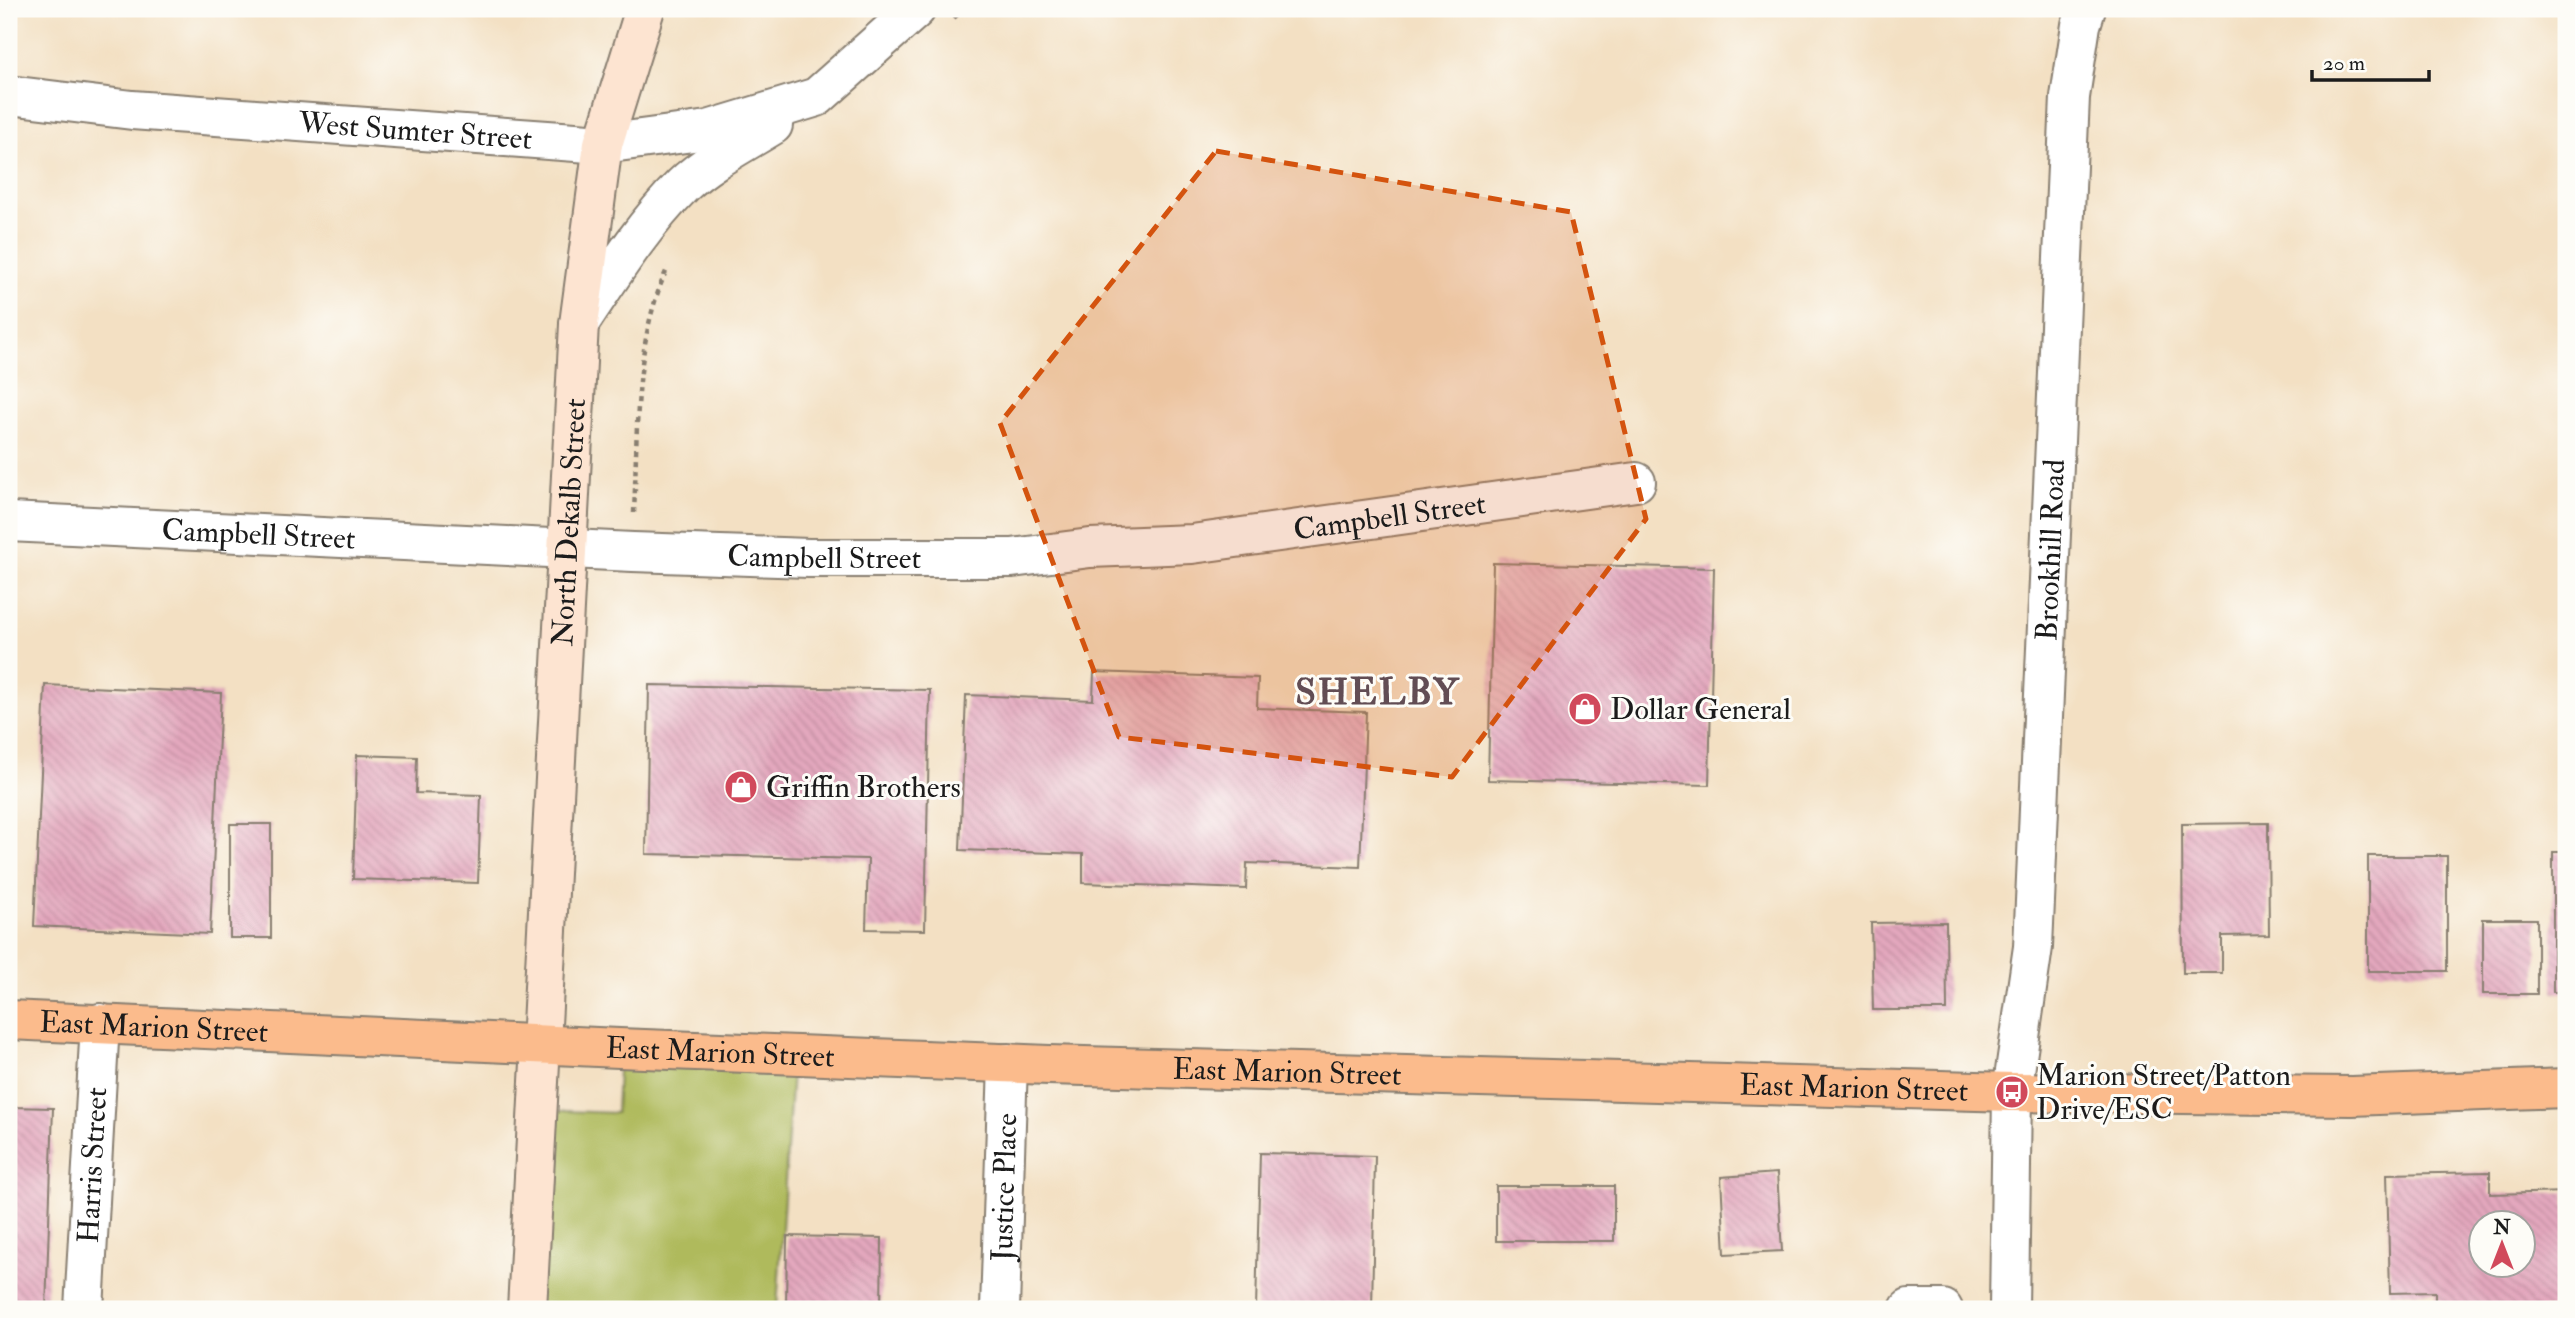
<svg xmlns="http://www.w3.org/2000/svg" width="2575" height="1318" font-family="'IM FELL Double Pica',serif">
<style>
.green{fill:#afba5c;stroke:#666b3c;stroke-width:2}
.building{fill:url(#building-back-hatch);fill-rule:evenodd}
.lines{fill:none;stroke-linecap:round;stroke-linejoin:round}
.street-casing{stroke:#887e70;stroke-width:42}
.secondary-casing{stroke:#887e70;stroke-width:42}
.primary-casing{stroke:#887e70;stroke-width:42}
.path{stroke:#887e70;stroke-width:4.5;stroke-dasharray:5 5;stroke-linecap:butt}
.street{stroke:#fff;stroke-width:38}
.secondary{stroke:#fde4d1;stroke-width:38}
.primary{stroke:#fbbb8c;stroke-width:38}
.marked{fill:#d4530e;fill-opacity:0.2;stroke:#d4530e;stroke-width:5;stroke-dasharray:14 9;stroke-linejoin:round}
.labels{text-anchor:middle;stroke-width:6;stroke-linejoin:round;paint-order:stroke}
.street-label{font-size:30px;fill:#1c1c1c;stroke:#fdfcf7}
.poi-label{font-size:30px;fill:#1c1c1c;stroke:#fdfcf7;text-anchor:start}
.district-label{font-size:37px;font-weight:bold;letter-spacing:2px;fill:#624d54;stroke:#fdfcf7}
</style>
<defs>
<pattern id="building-back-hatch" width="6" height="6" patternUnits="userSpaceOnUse" patternTransform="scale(1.75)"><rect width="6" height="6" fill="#e3a7bd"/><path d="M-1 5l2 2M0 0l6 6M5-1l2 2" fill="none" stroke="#c28fa2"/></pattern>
</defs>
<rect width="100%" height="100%" fill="#fdfcf7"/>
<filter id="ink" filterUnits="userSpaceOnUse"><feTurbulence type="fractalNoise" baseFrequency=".0143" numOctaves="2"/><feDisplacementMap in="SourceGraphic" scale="14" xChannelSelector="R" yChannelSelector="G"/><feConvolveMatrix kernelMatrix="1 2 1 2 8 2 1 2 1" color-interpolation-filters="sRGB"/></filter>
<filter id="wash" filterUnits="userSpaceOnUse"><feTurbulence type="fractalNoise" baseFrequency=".00686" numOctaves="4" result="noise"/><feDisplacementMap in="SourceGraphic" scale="28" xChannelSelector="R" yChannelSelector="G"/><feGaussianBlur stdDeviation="1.57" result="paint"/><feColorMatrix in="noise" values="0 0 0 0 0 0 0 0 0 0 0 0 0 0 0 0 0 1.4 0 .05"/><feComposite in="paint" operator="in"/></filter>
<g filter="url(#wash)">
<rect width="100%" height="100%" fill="#f3e0c3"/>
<path class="green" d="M 619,1048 L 793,1055 L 777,1309 L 527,1309 L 538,1110 L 616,1113 Z"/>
<g id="blocks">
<path class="building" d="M 1493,563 L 1714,568 L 1709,785 L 1488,780 Z
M 1094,672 L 1258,678 L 1257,708 L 1366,712 L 1360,867 L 1247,863 L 1246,889 L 1083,883 L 1083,854 L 960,850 L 966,695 L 1093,700 Z
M 45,685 L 221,693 L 210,934 L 34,926 Z
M 649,685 L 930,690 L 925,930 L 866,929 L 868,859 L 646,854 Z
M 357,755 L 417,757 L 416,793 L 481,795 L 478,883 L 353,879 Z
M 2268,823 L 2269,935 L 2222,936 L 2222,973 L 2183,973 L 2182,824 Z
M 230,824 L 271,824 L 271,938 L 230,938 Z
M 2553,852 L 2566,852 L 2566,992 L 2553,992 Z
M 2368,856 L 2447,856 L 2447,971 L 2368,971 Z
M 2483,919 L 2537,919 L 2537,994 L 2483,994 Z
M 1946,922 L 1947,1010 L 1873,1010 L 1871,923 Z
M 9,1107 L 53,1108 L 46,1309 L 9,1309 Z
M 1260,1153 L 1375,1156 L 1372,1309 L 1256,1309 Z
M 2490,1172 L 2490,1194 L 2566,1192 L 2566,1309 L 2435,1309 L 2435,1292 L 2390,1293 L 2387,1174 ZM 2480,1224 L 2522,1224 L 2522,1266 L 2480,1266 Z
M 1777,1173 L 1782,1251 L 1725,1254 L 1721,1177 Z
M 1496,1186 L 1614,1186 L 1614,1241 L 1496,1241 Z
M 787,1236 L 882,1238 L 881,1309 L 786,1309 Z"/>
</g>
</g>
<g filter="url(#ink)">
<use href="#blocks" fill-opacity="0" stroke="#887e70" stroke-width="2"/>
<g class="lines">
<defs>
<g id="street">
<path id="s1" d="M 9,95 L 132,110 L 603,144 L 708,130 L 817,97 L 916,9"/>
<path d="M 579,324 C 611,276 642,226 683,185 C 707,162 744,143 773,125"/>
<path id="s2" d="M 9,522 L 633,552 L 809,558 L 1012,558 L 1090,548 L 1192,544 L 1636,482"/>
<path id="s3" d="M 84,1309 L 100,1023"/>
<path id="s4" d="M 1000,1309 L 1008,1063"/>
<path d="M 1909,1309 L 1943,1309"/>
<path id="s5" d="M 2009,1309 L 2012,1092 L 2033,947 L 2070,97 L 2081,25 L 2086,9"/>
</g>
<g id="secondary">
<path id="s6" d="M 527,1309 L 579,324 L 603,144 L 645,9"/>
</g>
<g id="primary">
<path id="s7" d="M 9,1020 L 619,1048 L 1049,1065 L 2012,1092 L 2352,1096 L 2566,1088"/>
</g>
</defs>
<use href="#street" class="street-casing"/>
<use href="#secondary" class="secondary-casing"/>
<use href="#primary" class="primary-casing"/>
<path class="path" d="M 954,18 L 963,9
M 634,513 C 638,432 633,343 668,267"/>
<use href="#street" class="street"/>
<use href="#secondary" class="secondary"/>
<use href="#primary" class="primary"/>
</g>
</g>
<path class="marked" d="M 1216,151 L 1571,212 L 1646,519 L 1452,777 L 1119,737 L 1000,423 Z"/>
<defs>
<symbol id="shop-disc" viewBox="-11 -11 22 22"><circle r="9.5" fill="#d1495b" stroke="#fdfcf7"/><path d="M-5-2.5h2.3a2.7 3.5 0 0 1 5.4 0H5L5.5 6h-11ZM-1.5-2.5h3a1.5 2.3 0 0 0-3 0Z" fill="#fff"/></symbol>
<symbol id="bus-disc" viewBox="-11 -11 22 22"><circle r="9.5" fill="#d1495b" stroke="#fdfcf7"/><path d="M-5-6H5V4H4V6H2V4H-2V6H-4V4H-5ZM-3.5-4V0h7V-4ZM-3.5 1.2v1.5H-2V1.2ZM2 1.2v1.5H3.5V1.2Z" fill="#fff"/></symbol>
</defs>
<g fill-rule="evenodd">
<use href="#shop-disc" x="1566" y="690" width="38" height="38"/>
<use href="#shop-disc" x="722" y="768" width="38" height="38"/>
<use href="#bus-disc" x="1993" y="1073" width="38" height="38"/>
</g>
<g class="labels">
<g class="street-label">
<text dy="10" stroke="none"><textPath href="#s1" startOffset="408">West Sumter Street</textPath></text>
<text dy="10" stroke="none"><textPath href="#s2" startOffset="1384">Campbell Street</textPath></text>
<text dy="10" stroke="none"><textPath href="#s6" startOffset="788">North Dekalb Street</textPath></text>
<text dy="10" stroke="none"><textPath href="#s2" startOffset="250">Campbell Street</textPath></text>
<text dy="10" stroke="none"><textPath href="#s5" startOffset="761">Brookhill Road</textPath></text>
<text dy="10" stroke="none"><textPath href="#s2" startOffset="816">Campbell Street</textPath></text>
<text dy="10" stroke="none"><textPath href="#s7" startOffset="145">East Marion Street</textPath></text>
<text dy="10" stroke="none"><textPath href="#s7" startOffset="712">East Marion Street</textPath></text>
<text dy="10" stroke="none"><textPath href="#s7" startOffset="1279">East Marion Street</textPath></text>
<text dy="10" stroke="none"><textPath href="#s7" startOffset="1846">East Marion Street</textPath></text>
<text dy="10" stroke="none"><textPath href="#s3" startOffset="144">Harris Street</textPath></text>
<text dy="10" stroke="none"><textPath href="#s4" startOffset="122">Justice Place</textPath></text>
</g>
<g class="poi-label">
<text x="1610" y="719">Dollar General</text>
<text x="766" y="797">Griffin Brothers</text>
<text x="2036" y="1085">Marion Street/Patton<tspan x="2036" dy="34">Drive/ESC</tspan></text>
</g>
<g class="district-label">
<text x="1378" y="704">SHELBY</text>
</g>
</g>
<rect width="2575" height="1318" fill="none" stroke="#fdfcf7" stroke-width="35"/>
<g transform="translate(2502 1244)"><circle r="33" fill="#fdfcf7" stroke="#a3a29f" stroke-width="2"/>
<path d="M0-5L12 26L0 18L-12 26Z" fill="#d1495b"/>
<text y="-10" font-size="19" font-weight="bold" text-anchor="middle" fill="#1c1c1c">N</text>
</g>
<path d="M2312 70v10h117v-10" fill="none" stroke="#1c1c1c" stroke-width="3.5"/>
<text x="2323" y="70" font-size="21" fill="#1c1c1c" stroke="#fdfcf7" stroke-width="5" paint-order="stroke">20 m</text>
</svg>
